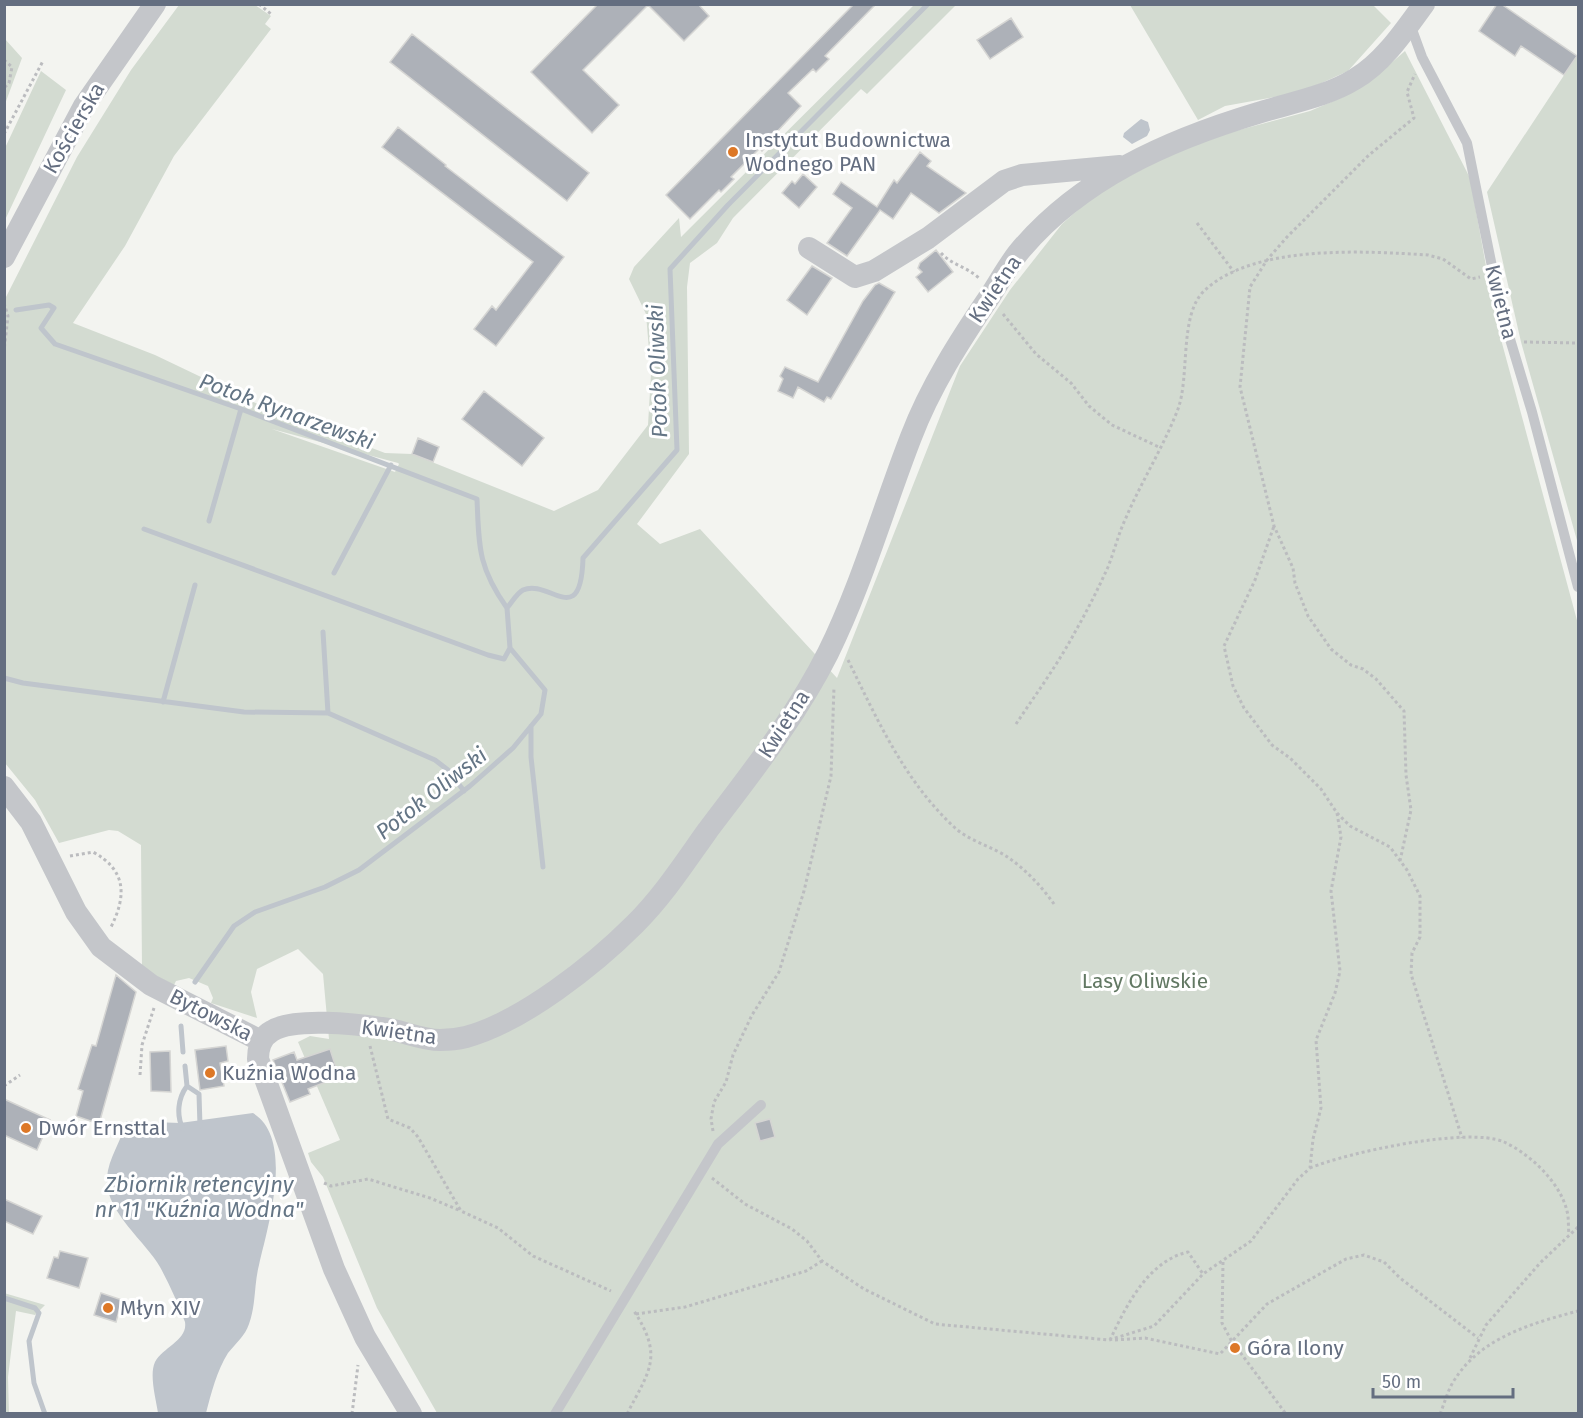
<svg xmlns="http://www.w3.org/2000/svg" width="1583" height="1418" font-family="'Fira Sans',sans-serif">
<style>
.green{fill:#d3dbd1;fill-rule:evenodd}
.water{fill:#bfc5cc}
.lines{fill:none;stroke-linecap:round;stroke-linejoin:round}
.stream{stroke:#bfc5cc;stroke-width:5}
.building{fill:#adb1b8;stroke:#d5d5d3;stroke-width:1.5}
.path{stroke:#bbbcbf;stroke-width:3;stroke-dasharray:3 3;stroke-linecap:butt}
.lane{stroke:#c4c6ca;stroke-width:10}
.street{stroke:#c4c6ca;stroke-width:22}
.poi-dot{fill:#dd7827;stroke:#fff;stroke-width:2}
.labels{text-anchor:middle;stroke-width:6;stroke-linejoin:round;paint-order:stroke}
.street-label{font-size:21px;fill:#646e80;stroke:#fff}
.poi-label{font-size:21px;fill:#646e80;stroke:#fff;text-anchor:start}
.park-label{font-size:21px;fill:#627863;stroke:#fff}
.water-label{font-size:22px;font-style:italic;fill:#647585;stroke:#fff}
</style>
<rect width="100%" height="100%" fill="#f3f4f0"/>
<path class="green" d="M 179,5 L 255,5 L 271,16 L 265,24 L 271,29 L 174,156 L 125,246 L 73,323 L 155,355 L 264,407 L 385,453 L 412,454 L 554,511 L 598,490 L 648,425 L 651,374 L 646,314 L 629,279 L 634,267 L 679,218 L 681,237 L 914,5 L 956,5 L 867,94 L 861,89 L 733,218 L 717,243 L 690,263 L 687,287 L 689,454 L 637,524 L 660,544 L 700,529 L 837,678 L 960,366 L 1010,290 L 1062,224 L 1097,193 L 1173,153 L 1220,135 L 1310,111 L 1343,97 L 1375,77 L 1405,51 L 1470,178 L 1496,321 L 1578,624 L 1578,1413 L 437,1413 L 377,1308 L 323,1177 L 311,1162 L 308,1153 L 340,1140 L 298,1042 L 310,1036 L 329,1039 L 323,974 L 298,949 L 257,969 L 251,992 L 257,1018 L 211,1003 L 213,998 L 208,986 L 189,978 L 176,981 L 174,985 L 142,969 L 141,845 L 118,831 L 109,830 L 59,843 L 35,800 L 5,763 L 5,299 L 77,157 L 131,70 ZM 272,429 L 398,463 L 399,464 L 395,472 Z
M 1130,5 L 1373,5 L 1391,23 L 1348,71 L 1302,92 L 1225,106 L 1198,120 Z
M 5,39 L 22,58 L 5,104 Z
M 1578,54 L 1578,544 L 1521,342 L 1487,192 Z
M 41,71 L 66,90 L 5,220 L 5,148 Z
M 4,1293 L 45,1305 L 35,1315 L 16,1311 L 8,1377 L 9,1414 L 4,1413 Z"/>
<path class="water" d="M 1141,119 L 1148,122 L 1150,130 L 1147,136 L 1132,144 L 1123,137 L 1124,133 Z
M 253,1113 C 295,1139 268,1226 259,1265 C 254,1284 256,1305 249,1324 C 245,1336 236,1343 228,1353 C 217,1370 211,1394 206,1413 L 158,1413 C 156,1399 149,1375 155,1362 C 163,1347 188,1340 185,1322 C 178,1304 170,1285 160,1267 C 146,1242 104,1210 107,1178 C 108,1158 122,1141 126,1121 L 180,1123 Z"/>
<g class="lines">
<path class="stream" d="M 16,310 L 49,305 L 54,308 L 41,328 L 55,344 L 241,409 L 477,499 C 479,547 478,567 507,608
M 209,521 L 241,409
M 144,529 L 488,655 L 504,659 L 510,648
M 334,573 L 391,465
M 323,632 L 328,713
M 4,678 L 23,683 L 244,712 L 328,713 L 435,760 L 448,770 L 464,791
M 163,702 L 195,585
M 531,726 L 531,757 L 543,867
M 195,982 L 234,926 L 255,912 L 325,887 L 359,870 L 470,786 L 513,748 L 541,714 L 545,690 L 510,648 L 507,608 C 512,602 517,593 523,590 C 549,578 581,631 583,558 L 677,450 L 670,269 L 728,205 L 928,4
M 181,1026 L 183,1052
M 187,1086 L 199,1094 L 200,1126
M 183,1129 C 176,1115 178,1098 187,1086 L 185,1066
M 4,1298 L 35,1308 L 39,1313 L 29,1341 L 34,1383 L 45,1414"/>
</g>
<path class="building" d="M 598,4 L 698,4 L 709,16 L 684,41 L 648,5 L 583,70 L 619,105 L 592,133 L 531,72 Z
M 854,4 L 876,4 L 825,56 L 829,59 L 816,72 L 813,69 L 788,93 L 801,106 L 773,136 L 775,138 L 762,151 L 760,148 L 731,177 L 734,179 L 721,192 L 719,190 L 690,219 L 666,195 Z
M 1497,4 L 1501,4 L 1577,56 L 1564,75 L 1521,46 L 1515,56 L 1479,31 Z
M 1011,18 L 1023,37 L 990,59 L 977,40 Z
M 412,34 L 589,173 L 567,201 L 390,62 Z
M 398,127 L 446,165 L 445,166 L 564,257 L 496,346 L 474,329 L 492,306 L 496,310 L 533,262 L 382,147 Z
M 920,152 L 931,161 L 927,166 L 966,193 L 939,213 L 911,193 L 893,219 L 880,210 L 847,256 L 827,243 L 852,208 L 833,194 L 841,182 L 877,207 L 894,180 L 897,183 Z
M 803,174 L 817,187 L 799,208 L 782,193 L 792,181 L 795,184 Z
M 936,250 L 953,272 L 928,292 L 916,277 L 922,272 L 918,268 L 920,263 Z
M 812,266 L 832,278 L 807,315 L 787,300 Z
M 879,283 L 895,292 L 831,399 L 827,397 L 824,402 L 798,387 L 793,398 L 778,391 L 783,379 L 780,376 L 785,367 L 818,382 L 863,301 L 875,285 Z
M 484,391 L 544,438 L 522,466 L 462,419 Z
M 418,438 L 439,447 L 433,462 L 412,454 Z
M 116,975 L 136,992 L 99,1124 L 76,1116 L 83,1091 L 78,1089 L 92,1045 L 96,1046 Z
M 226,1046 L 228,1061 L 220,1063 L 224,1086 L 200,1090 L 195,1050 Z
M 330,1049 L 339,1077 L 308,1089 L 310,1094 L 290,1102 L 273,1060 L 294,1052 L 297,1060 Z
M 170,1051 L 171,1092 L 151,1091 L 150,1052 Z
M 4,1099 L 50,1120 L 37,1150 L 4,1135 Z
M 770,1119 L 775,1137 L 760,1141 L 755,1123 Z
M 4,1199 L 42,1216 L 33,1234 L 4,1221 Z
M 60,1251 L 88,1258 L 79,1288 L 47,1278 L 54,1257 L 58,1258 Z
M 101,1293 L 122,1300 L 116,1322 L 94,1315 Z"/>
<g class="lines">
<path class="path" d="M 259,4 L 271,14
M 4,60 L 12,67 L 9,83 L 4,88
M 4,134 L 43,61
M 1197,223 L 1234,272
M 941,253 C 952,265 967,267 979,278
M 4,303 L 8,316 L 4,351
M 1003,314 L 1036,354 L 1071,383 L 1089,406 L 1112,425 L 1161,448
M 1524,342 L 1578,343
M 848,660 C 877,719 904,780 953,826 C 968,841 992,846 1009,858 C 1026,870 1042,887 1054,904
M 1016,724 C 1036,694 1058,664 1075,632 C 1087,611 1098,589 1108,567 C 1114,552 1118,535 1125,520 C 1141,482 1163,448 1178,409 C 1190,376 1179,315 1204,291 C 1253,244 1364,251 1428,255 L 1443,259 L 1471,279 L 1480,277
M 1337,813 L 1350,826 L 1390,847 L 1407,870 L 1420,896 L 1420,937 L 1412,953 L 1411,974 L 1462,1138
M 70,856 L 93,852 C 126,870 127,895 111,927
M 1400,861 L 1411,810 L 1406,775 L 1404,711 L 1376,679 L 1363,669 L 1351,665 L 1331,649 L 1308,616 L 1295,583 L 1293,568 L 1274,526 L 1240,387 L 1250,287 L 1267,260 L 1287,237 L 1369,155 L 1414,118 L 1407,92 L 1415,74
M 370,1046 L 388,1119 L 410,1128 L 418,1137 L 461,1211 L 498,1228 L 533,1256 L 611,1291
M 140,1075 L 142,1045 L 154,1008
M 4,1086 L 20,1075
M 713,1131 L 711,1119 L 714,1102 L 726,1082 L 733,1055 L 752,1015 L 779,972 L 804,891 L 831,776 L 834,687
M 1310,1168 C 1346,1153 1468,1126 1504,1142 C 1530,1154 1560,1182 1567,1211 C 1569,1218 1568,1227 1569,1234
M 712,1178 L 745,1204 L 792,1229 L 807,1241 L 822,1261 L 864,1289 L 935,1324 L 1109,1340 L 1154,1326 L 1203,1274 L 1251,1241 L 1298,1179 L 1310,1168 L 1313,1139 L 1321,1108 L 1316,1040 L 1335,993 L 1340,971 L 1331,891 L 1341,837 L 1337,813 L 1321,789 L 1290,758 L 1272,745 L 1244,708 L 1233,686 L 1224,646 L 1255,580 L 1274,526
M 324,1183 L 331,1186 L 368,1179 L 430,1198 L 461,1211
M 1223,1262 L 1222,1323 L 1231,1340 L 1286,1414
M 636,1314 L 685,1307 L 806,1271 L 822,1261
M 1110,1340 C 1126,1306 1148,1261 1188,1252 L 1203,1274
M 1115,1340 L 1145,1338 L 1220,1354 L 1267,1304 L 1346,1259 L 1364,1255 L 1384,1262 L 1400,1278 L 1478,1338
M 1470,1358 L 1486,1325 L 1540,1263 L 1578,1227
M 352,1414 L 358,1365
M 627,1414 C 649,1371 664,1357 634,1311
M 1440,1414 C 1445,1402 1448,1389 1455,1379 C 1482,1337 1533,1323 1578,1311"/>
<path class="lane" d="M 1410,24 L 1422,57 L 1467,143 L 1500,306 L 1532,412 L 1578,587
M 555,1414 L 718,1144 L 761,1105"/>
<path class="street" d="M 809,248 L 855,277 L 874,271 L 928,238 L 1004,181 L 1022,175 L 1120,166
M 4,257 L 84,106 L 155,4
M 4,787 L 31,822 L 76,912 L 101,947 L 151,985 L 261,1041
M 411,1414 L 365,1337 L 334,1269 L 258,1059 C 258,1048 261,1037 272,1031 C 294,1017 356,1024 382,1028 C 401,1030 421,1040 440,1040 C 448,1040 458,1039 466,1037 C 522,1022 594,965 635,924 C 664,895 685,862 708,830 C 751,773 796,717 828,653 C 862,584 883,509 911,437 C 930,387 960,340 990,296 C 999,282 1008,266 1018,253 C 1079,179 1168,140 1258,113 C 1289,103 1326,97 1355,79 C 1383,63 1405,30 1424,4"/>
</g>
<g class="poi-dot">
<circle cx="733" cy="152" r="6"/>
<circle cx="210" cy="1073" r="6"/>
<circle cx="26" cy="1128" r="6"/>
<circle cx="108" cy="1308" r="6"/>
<circle cx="1235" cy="1348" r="6"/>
</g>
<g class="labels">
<g class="street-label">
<text transform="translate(74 128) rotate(-60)" y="7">Kościerska</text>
<text transform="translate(995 289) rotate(-56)" y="7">Kwietna</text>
<text transform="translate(1501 302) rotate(76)" y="7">Kwietna</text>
<text transform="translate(784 724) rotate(-57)" y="7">Kwietna</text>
<text transform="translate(211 1015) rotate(27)" y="7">Bytowska</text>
<text transform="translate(399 1032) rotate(8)" y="7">Kwietna</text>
</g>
<g class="poi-label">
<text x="745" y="147">Instytut Budownictwa<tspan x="745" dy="24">Wodnego PAN</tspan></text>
<text x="222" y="1080">Kuźnia Wodna</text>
<text x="38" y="1135">Dwór Ernsttal</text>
<text x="120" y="1315">Młyn XIV</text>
<text x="1247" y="1355">Góra Ilony</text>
</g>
<g class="park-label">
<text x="1145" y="988">Lasy Oliwskie</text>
</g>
<g class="water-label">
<text transform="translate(657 371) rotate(-92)" y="8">Potok Oliwski</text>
<text transform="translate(287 411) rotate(20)" y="8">Potok Rynarzewski</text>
<text transform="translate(431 793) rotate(-38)" y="8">Potok Oliwski</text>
<text x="199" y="1192">Zbiornik retencyjny<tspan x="199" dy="25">nr 11 "Kuźnia Wodna"</tspan></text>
</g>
</g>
<rect width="1583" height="1418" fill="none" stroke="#646e80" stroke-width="12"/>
<path d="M1373 1388v9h140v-9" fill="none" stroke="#646e80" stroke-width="3"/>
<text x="1382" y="1388" font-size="18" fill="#646e80" stroke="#ffffff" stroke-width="4.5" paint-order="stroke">50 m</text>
</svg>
